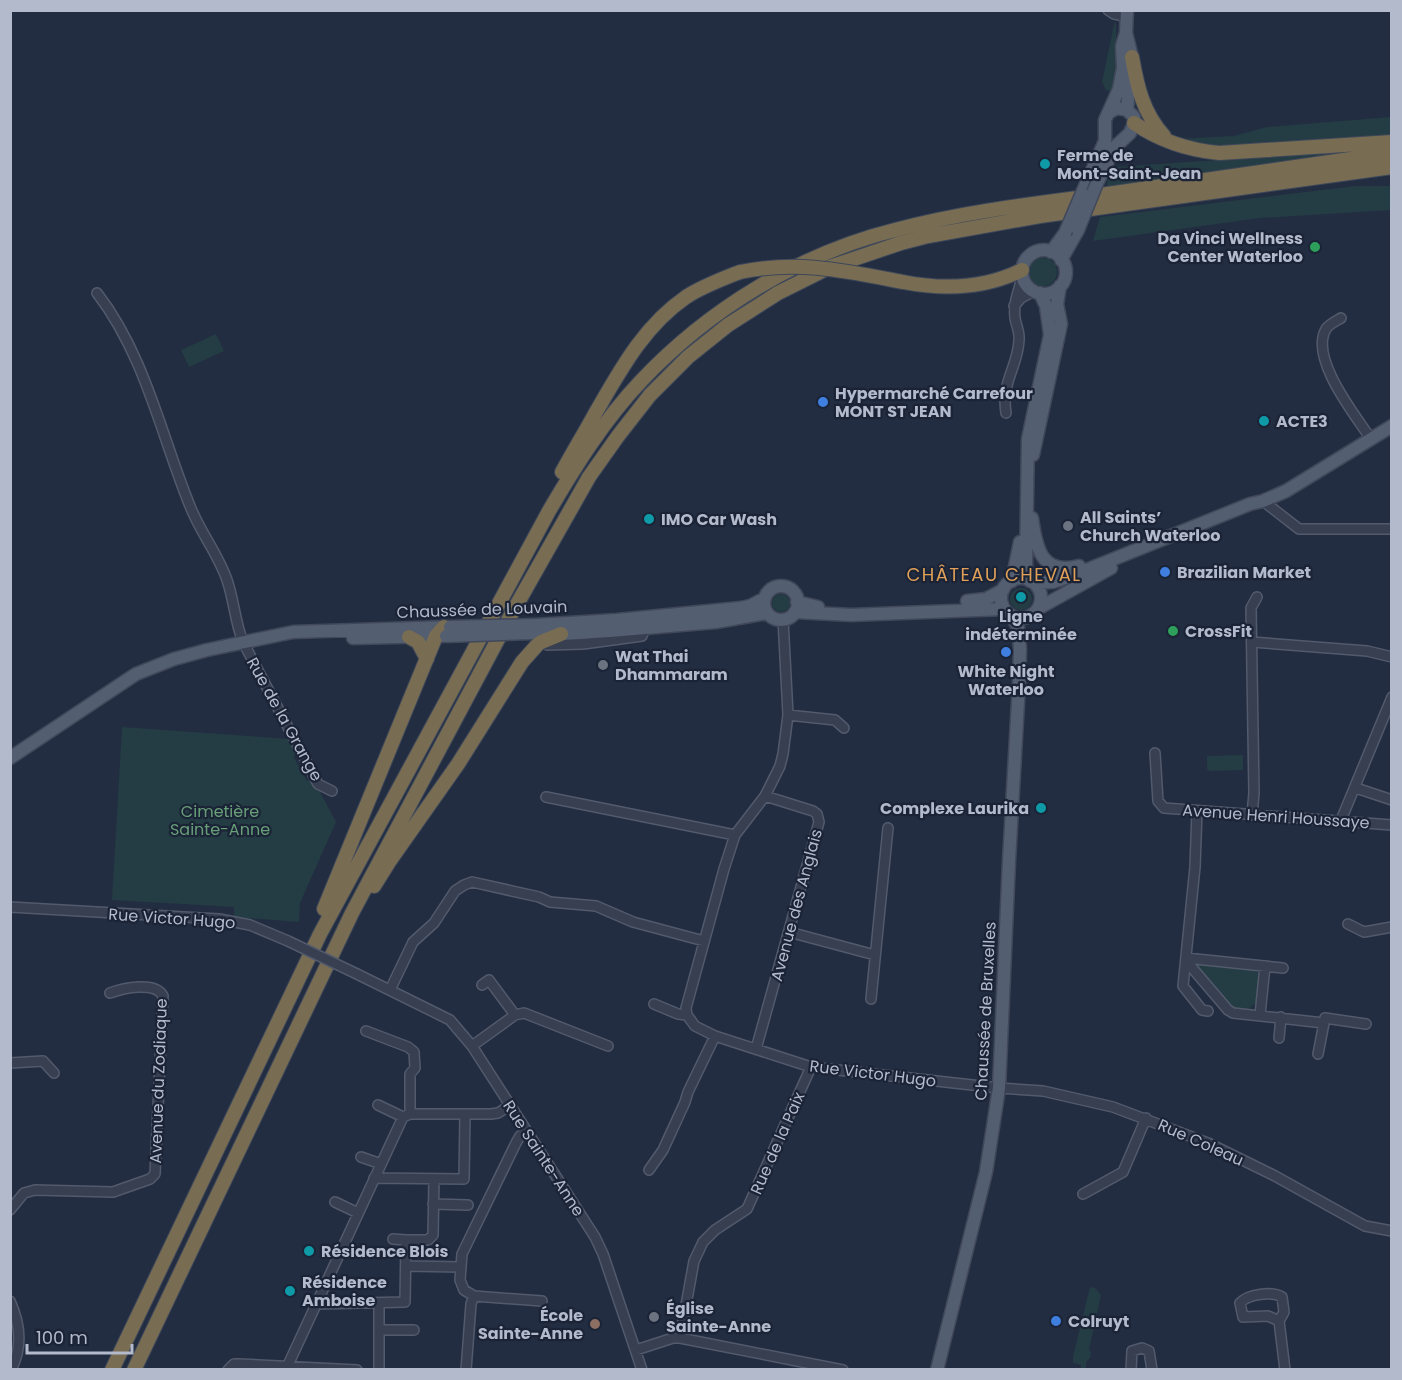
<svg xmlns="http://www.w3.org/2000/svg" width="1402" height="1380" font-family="Poppins,sans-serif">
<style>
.green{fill:#243c43}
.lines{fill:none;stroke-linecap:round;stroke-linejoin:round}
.minor-casing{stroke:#525a6c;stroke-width:12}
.major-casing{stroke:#40485a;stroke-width:15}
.highway-casing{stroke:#3e4759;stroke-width:16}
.minor{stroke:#373f51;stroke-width:9}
.major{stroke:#545e71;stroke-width:12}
.highway{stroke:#786d53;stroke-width:14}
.minor-bridge-casing{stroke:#525a6c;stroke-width:12;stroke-linecap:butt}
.major-bridge-casing{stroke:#40485a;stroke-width:15;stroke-linecap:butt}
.highway-bridge-casing{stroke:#3e4759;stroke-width:16;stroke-linecap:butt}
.minor-bridge{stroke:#373f51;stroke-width:9}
.major-bridge{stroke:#545e71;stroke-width:12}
.highway-bridge{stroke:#786d53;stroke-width:14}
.culture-dot{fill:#0f9aa8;stroke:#1b2436;stroke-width:2}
.leisure-dot{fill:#2e9e5b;stroke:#1b2436;stroke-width:2}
.shop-dot{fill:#3f7fe0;stroke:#1b2436;stroke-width:2}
.worship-dot{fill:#6b7280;stroke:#1b2436;stroke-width:2}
.education-dot{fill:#8d6e63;stroke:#1b2436;stroke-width:2}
.labels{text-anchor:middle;stroke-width:4.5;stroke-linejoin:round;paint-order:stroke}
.poi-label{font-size:16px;font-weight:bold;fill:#b3bacc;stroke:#1b2436;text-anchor:start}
.street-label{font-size:16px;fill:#b3bacc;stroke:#1b2436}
.park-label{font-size:16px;fill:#689f79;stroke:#1b2436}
.neighbourhood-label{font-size:18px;letter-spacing:1.5px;fill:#e1a059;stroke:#1b2436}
</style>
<rect width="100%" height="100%" fill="#222d42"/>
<path class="green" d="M 1115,20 L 1116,26 L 1117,65 L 1114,92 L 1106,90 L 1102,82 Z
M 1391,117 L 1391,136 L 1214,149 L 1176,139 L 1234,136 L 1267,127 Z
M 1353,151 L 1106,188 L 1110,171 L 1114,167 Z
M 1355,186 L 1391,186 L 1391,210 L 1260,218 L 1093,241 L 1100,217 Z
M1029 272a14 14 0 1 1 28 0a14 14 0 1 1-28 0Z
M 216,334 L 224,351 L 189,367 L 181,350 Z
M1010 599a11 11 0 1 1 22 0a11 11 0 1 1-22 0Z
M772 603a9 9 0 1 1 18 0a9 9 0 1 1-18 0Z
M 122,727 L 290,739 L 298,754 L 293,756 L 307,781 L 313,779 L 336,822 L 300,903 L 299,922 L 234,917 L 234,907 L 112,900 Z
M 1243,755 L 1243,770 L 1210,771 L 1207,769 L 1207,756 Z
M 1198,963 L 1253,967 L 1261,976 L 1257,1002 L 1245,1012 L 1234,1011 L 1196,968 Z
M 1090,1287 L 1095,1288 L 1101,1295 L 1089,1350 L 1091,1352 L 1090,1358 L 1086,1362 L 1086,1369 L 1081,1369 L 1081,1365 L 1073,1363 L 1073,1357 Z"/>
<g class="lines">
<defs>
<path id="minor" d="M 1108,10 L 1114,14 L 1126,17
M 97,293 C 145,355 161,435 190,506 C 200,532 218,554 227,580 C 234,600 235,622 243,642 L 318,784 L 332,791
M 1014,306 L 1021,298 L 1034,291
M 1341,318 C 1336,321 1328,325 1326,329 C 1309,358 1355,415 1371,439
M 1006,413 C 1001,381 1018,367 1019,340 C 1020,333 1016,325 1015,318 C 1013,302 1019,291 1022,277
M 1263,501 L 1299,529 L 1392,529
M 1252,642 L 1367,651 L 1392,657
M 547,645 L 583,644 L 642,636 L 645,628
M 788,715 L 835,720 L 844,728
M 1155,753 L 1158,801 L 1164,808 L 1392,825
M 1356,788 L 1392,800
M 546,797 L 735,835
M 1197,811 L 1195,867 L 1183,986 L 1202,1010 L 1208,1011
M 1252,815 L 1254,793 L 1251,608 L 1257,597
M 1341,820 L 1392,697
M 10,907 L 219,919 L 250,925 L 288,941
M 1348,924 L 1364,932 L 1392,927
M 789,932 L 875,955
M 1186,958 L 1193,969 L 1228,1010 L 1233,1013 L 1324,1023 L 1318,1054
M 1186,958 L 1283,968
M 357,974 L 450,1020 L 472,1046 L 595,1237 L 603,1254 L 642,1370
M 482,985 L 489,980 L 515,1015
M 390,990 L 413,942 L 434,923 L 455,891 L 464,885 L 472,882 L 539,897 L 550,902 L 596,906 L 633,922 L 704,941
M 871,999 L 888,828
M 654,1004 L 678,1014 L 687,1015 L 695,1026 L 715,1036 L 811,1067 L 999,1088 L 1043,1091 L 1113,1107 L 1208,1143 L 1275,1176 L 1365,1226 L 1392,1231
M 687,1015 L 686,1008 L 724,869 L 735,835 L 765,796 L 780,766 L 783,754 L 788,715 L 783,619
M 1260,1015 L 1265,966
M 1324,1023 L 1325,1018 L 1366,1024
M 366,1031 L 408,1047 L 414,1052 L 415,1068 L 410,1074 L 410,1114
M 1279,1038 L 1281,1017
M 472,1046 L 515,1015 L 524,1013 L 608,1046
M 756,1049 L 819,822 L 817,814 L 813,811 L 765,796
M 10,1063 L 43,1061 L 54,1073
M 378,1105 L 403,1117
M 527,1132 L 520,1136 L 516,1143 L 462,1254 L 460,1280 L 464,1290 L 474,1296 L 542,1301
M 361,1157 L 381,1164
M 649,1170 L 663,1150 L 685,1102 L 688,1092 L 715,1036
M 374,1178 L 464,1179 L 465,1114
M 1083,1194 L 1123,1172 L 1146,1118
M 335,1202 L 358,1213
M 433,1204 L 468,1205
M 10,1210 L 24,1193 L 35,1190 L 113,1192 L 150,1179 L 155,1174 L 163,996 C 156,981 123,988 110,993
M 393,1239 L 406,1240
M 406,1266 L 460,1267
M 10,1301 C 20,1323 23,1347 11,1370
M 316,1304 L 405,1302 L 406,1240 L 428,1240 L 433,1235 L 434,1180
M 1279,1321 L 1268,1316 L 1243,1317 L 1240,1303 C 1248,1294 1272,1291 1282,1297 L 1284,1312 L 1279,1321 L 1285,1370
M 379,1330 L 414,1330
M 680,1338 L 694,1261 L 703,1242 L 715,1230 L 747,1209 L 811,1067
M 636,1350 L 673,1338 L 680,1338 L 843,1370
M 288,1365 L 403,1117 L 410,1114 L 491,1114 L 498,1113 L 509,1106
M 228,1370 L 234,1364 L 239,1364 L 357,1370
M 379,1370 L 379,1303
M 466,1370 L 471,1304 L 474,1296
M 1131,1370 L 1132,1351 L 1142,1348 L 1149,1351 L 1152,1370"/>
<path id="major" d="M 1127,110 L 1132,57 L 1126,33 L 1127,10
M 1097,183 L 1115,147 L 1130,133 L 1134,123 L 1134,117 L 1127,110 L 1117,108 L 1108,113
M 1082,193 L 1105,141 L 1105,120 L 1119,89 L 1123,68 L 1122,46 L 1126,33
M1022 272a22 22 0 1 1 44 0a22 22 0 1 1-44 0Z
M 1051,252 L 1065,233
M 1061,260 L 1078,230
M 1033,455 L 1061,324 L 1057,304 L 1060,286
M 1032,518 C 1036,547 1041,576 1079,566
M1001 598a20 20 0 1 1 40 0a20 20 0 1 1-40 0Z
M 1012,581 L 1020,542
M 1030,581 L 1026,566 L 1028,439 L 1050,335 L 1046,306 L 1040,293
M 1034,583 L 1053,582 L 1079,573 L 1250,504 L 1263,501 L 1286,491 L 1392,426
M764 603a17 17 0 1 1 34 0a17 17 0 1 1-34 0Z
M 967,601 L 986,599 L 1003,590
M 797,602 L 818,607
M 1039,608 L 1111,568
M 795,612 L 851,615 L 1004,609
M 535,625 L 617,620 L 740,608 L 750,606 L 765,598
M 532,633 L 561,634 L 610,631 L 716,622 L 767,613
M 353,638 L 443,636
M 10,758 L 136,674 L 174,659 L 207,650 L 293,632 L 449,627
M 937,1370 L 986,1172 L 999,1088 L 1009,861 L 1019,684 L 1020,649 L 1018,627 L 1012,617"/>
<path id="highway" d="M 1132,57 C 1137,86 1143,113 1164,136
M 1134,123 C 1160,141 1188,150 1219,153 L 1392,142
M 903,282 C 944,290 984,289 1022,270
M 562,472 C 573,452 585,432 596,412 C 621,369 644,326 686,297 C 703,286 722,279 740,272
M 409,637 L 418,642 L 427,659
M 374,886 L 389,862 L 458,764 L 522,662 L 539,643 L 561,634
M 324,909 L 436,636 L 444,627
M 112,1370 L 320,934 L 549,511 C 576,465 604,420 641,381 C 709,309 799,254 895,230 C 962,212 1031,204 1100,195 C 1197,181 1294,167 1392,153
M 134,1370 L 352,913 L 512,613 L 589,477 L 618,436 L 650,395 L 688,357 L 728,325 L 778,293 L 830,267 L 901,243 L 928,236 L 1040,216 L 1392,167"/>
</defs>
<use href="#minor" class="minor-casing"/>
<use href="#major" class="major-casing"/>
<use href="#highway" class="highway-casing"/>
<use href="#minor" class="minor"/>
<use href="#major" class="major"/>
<use href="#highway" class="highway"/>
<defs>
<path id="minor-bridge" d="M 288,941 L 357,974"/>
<path id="major-bridge" d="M 1078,230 L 1097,183
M 1065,233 L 1082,193
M 450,627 L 535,625
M 446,636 L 532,633"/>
<path id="highway-bridge" d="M 740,272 C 798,260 846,271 903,282"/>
</defs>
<use href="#minor-bridge" class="minor-bridge-casing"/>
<use href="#major-bridge" class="major-bridge-casing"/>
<use href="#highway-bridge" class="highway-bridge-casing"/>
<use href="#minor-bridge" class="minor-bridge"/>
<use href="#major-bridge" class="major-bridge"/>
<use href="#highway-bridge" class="highway-bridge"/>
</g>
<g class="culture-dot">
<circle cx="1045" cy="164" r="6"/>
<circle cx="1264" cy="421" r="6"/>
<circle cx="649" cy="519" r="6"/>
<circle cx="1021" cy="597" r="6"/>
<circle cx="1041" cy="808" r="6"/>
<circle cx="309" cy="1251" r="6"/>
<circle cx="290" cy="1291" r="6"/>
</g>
<g class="leisure-dot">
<circle cx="1315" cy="247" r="6"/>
<circle cx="1173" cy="631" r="6"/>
</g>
<g class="shop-dot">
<circle cx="823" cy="402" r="6"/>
<circle cx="1165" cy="572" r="6"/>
<circle cx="1006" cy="652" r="6"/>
<circle cx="1056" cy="1321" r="6"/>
</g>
<g class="worship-dot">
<circle cx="1068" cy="526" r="6"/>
<circle cx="603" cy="665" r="6"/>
<circle cx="654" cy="1317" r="6"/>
</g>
<circle class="education-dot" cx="595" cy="1324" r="6"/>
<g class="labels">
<g class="poi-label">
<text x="1057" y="161">Ferme de<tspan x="1057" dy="18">Mont-Saint-Jean</tspan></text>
<text x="1303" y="244" text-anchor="end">Da Vinci Wellness<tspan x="1303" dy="18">Center Waterloo</tspan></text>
<text x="835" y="399">Hypermarché Carrefour<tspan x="835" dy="18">MONT ST JEAN</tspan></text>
<text x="1276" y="427">ACTE3</text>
<text x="1080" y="523">All Saints’<tspan x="1080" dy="18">Church Waterloo</tspan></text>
<text x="661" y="525">IMO Car Wash</text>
<text x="1177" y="578">Brazilian Market</text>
<text x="1021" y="622" text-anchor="middle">Ligne<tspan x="1021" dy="18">indéterminée</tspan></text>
<text x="1185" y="637">CrossFit</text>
<text x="615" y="662">Wat Thai<tspan x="615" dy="18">Dhammaram</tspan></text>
<text x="1006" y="677" text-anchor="middle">White Night<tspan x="1006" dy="18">Waterloo</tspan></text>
<text x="1029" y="814" text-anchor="end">Complexe Laurika</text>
<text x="321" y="1257">Résidence Blois</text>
<text x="302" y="1288">Résidence<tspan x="302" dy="18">Amboise</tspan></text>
<text x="666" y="1314">Église<tspan x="666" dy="18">Sainte-Anne</tspan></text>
<text x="583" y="1321" text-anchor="end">École<tspan x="583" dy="18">Sainte-Anne</tspan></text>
<text x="1068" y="1327">Colruyt</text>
</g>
<g class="street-label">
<text transform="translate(482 609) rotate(-2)" y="6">Chaussée de Louvain</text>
<text transform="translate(285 719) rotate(61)" y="6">Rue de la Grange</text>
<text transform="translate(1276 816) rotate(4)" y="6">Avenue Henri Houssaye</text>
<text transform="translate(796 905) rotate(-75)" y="6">Avenue des Anglais</text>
<text transform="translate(172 918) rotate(4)" y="6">Rue Victor Hugo</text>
<text transform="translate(985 1011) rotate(-87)" y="6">Chaussée de Bruxelles</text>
<text transform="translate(873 1073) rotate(7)" y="6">Rue Victor Hugo</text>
<text transform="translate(158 1081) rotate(-88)" y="6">Avenue du Zodiaque</text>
<text transform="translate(1201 1142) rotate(24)" y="6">Rue Coleau</text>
<text transform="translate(777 1143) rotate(-66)" y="6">Rue de la Paix</text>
<text transform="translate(544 1158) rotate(57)" y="6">Rue Sainte-Anne</text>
</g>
<g class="park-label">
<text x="220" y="817">Cimetière<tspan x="220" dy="18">Sainte-Anne</tspan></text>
</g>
<g class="neighbourhood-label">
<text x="994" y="581">CHÂTEAU CHEVAL</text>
</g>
</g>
<rect width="1402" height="1380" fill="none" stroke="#b3bacc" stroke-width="24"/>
<path d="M27 1344v9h105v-9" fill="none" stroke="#b3bacc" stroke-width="3"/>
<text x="36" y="1344" font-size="18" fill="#b3bacc" stroke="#1b2436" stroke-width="4.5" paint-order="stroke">100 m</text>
</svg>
